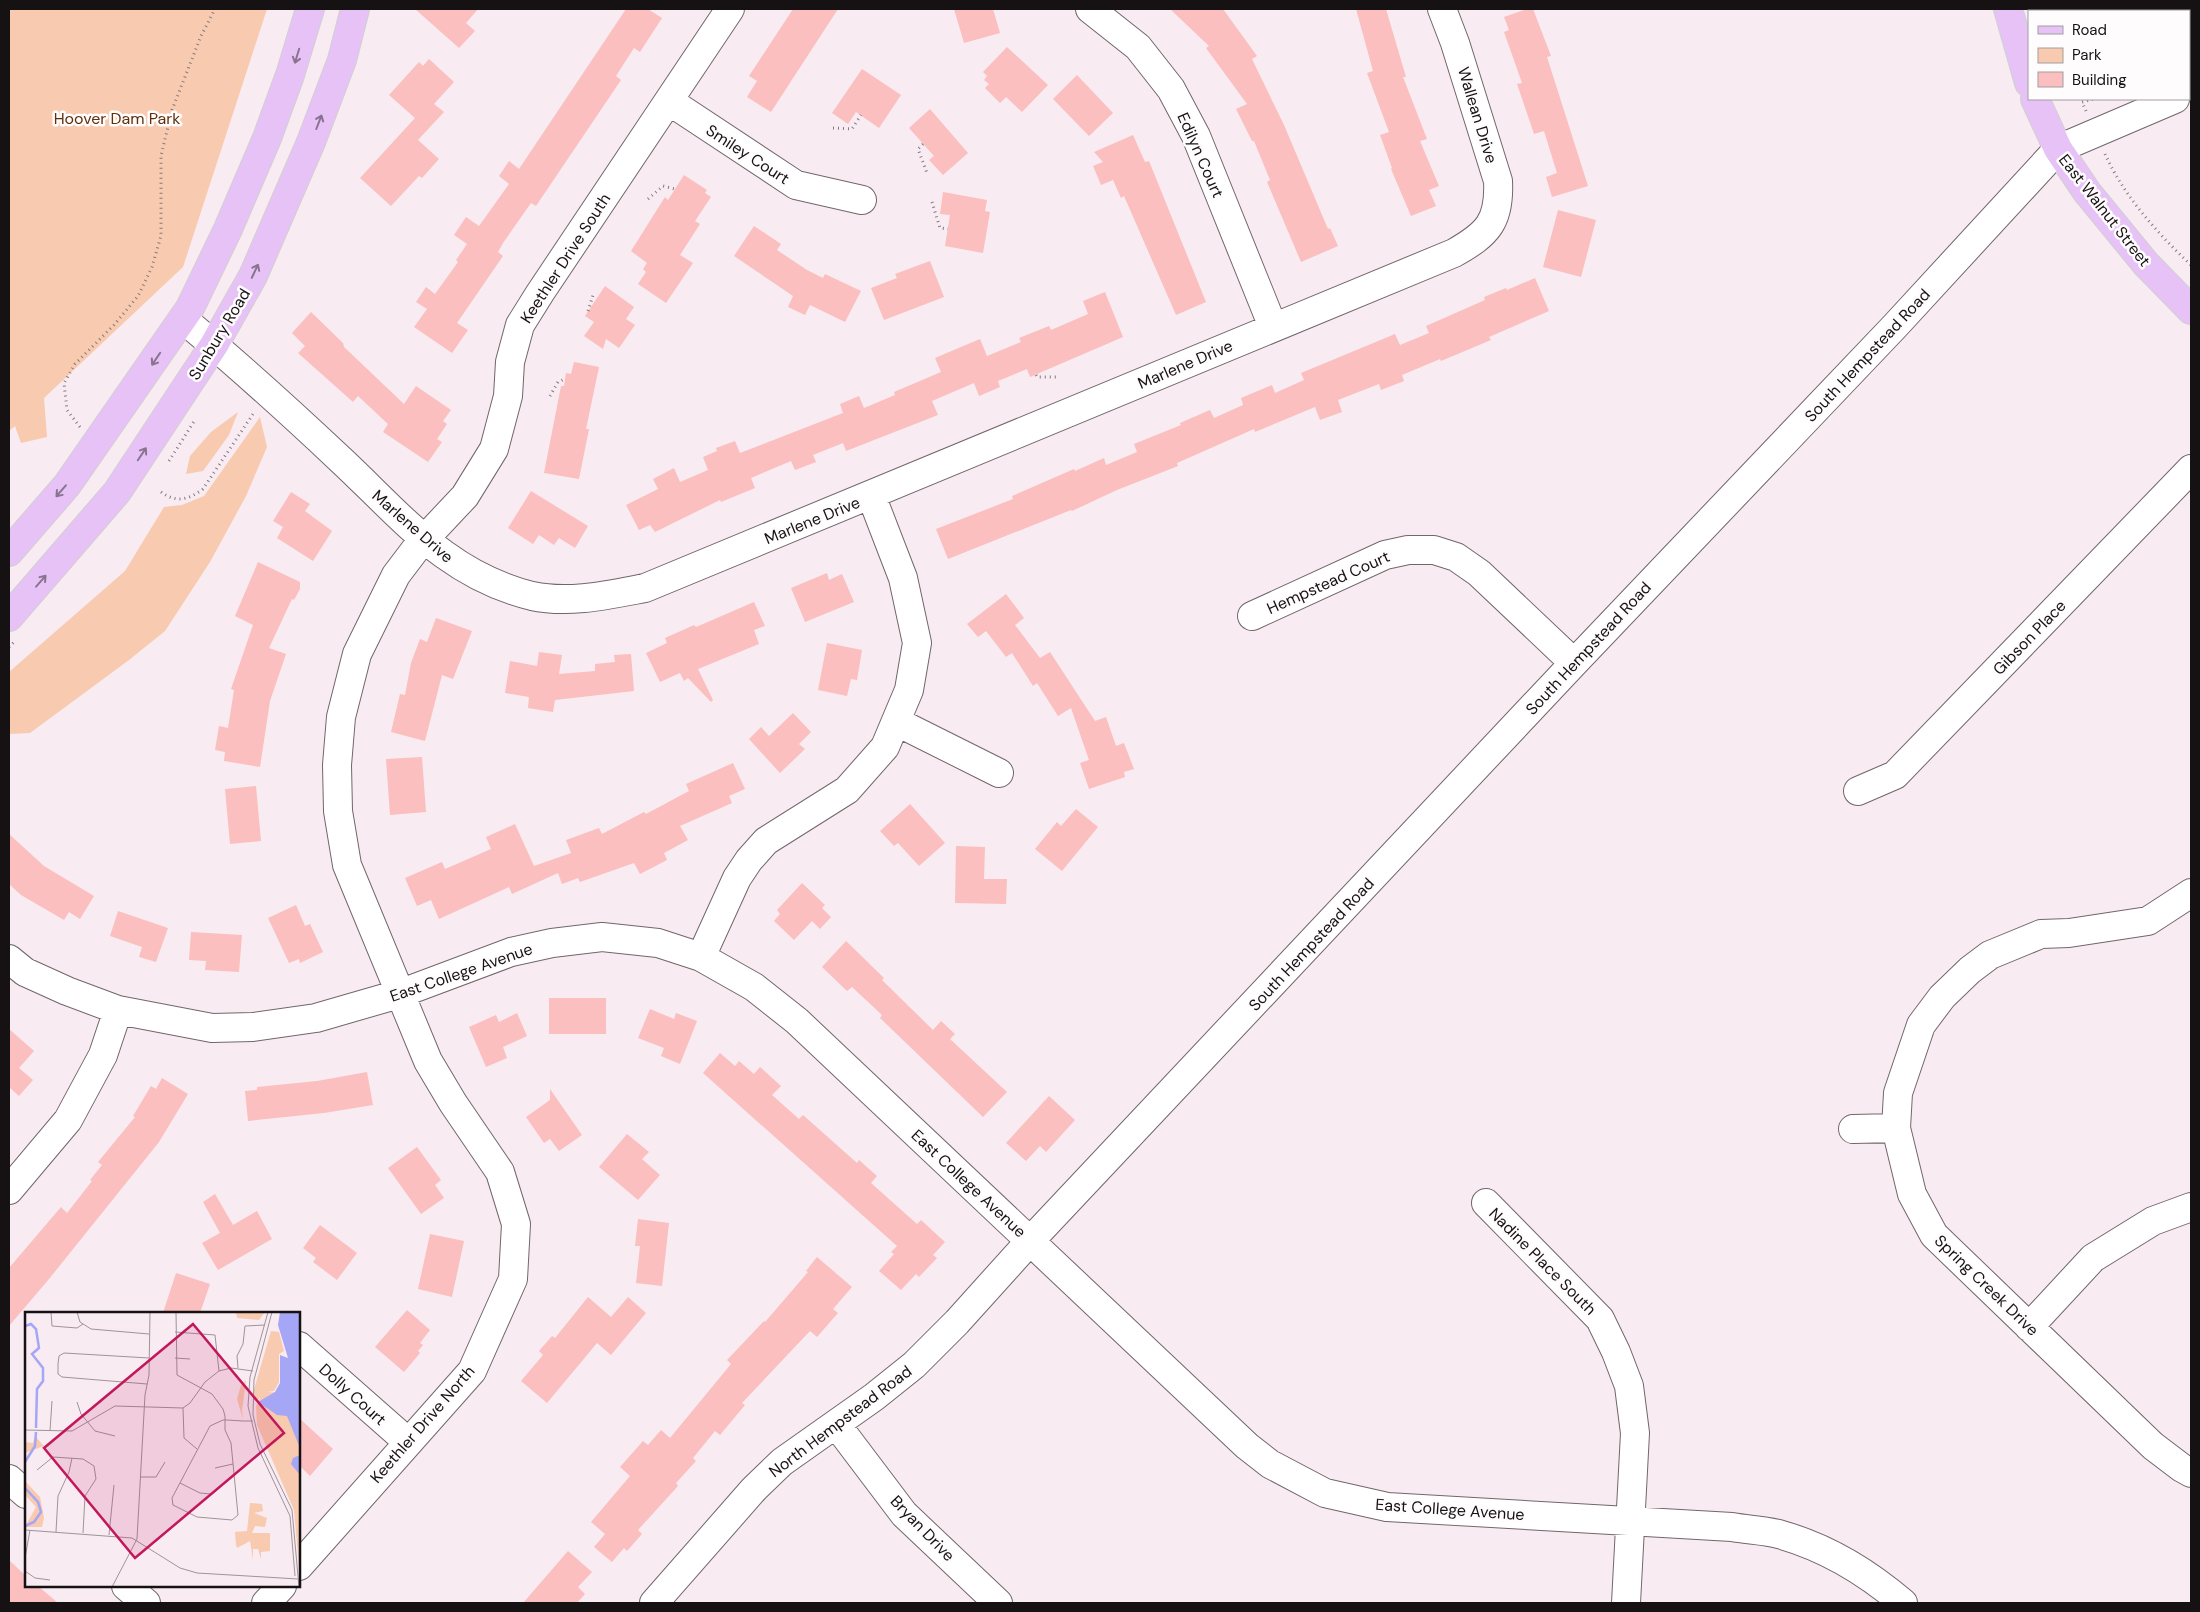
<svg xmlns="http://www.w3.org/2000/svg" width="2200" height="1612" font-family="'DM Sans',sans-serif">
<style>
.green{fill:#f8caaf}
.building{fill:#fabfbe}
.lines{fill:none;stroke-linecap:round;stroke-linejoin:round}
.minor-casing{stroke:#71666b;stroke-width:30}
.major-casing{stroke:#d0d0d0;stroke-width:30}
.path{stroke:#837a7e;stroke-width:3;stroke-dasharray:1 4;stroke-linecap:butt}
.minor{stroke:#fff;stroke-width:28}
.major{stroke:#e7c2f7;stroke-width:28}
.oneway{stroke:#897391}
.labels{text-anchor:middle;stroke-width:5;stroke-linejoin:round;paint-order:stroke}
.street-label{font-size:16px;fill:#161214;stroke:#fffcfd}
.park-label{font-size:16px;fill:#602e09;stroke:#fffcfd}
.inset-river{fill:none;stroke:#a5a6f5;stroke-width:2.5}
.inset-road{fill:none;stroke:#9e9499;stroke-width:1}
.view{fill:#c2185b;fill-opacity:0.15;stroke:#c2185b;stroke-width:2.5}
.inset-edge{fill:none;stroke:#161214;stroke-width:2.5}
</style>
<rect width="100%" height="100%" fill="#f9ebf2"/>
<path class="green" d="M 9,9 L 267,9 L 183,267 L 44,398 L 47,437 L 21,443 L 15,426 L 9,431 Z
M 238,412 L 229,435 L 203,471 L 186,474 L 190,456 L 211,432 Z
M 260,417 L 267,447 L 246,496 L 210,562 L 165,631 L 129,660 L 30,733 L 9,734 L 9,672 L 125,571 L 164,507 L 182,505 L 204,496 Z"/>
<path class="building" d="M 415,9 L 478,9 L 466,23 L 475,31 L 459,48 Z
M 626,9 L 648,9 L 662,18 L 640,52 L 634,48 L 616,76 L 621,80 L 536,206 L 531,203 L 503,243 L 498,252 L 503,256 L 457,323 L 468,330 L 452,353 L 414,327 L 427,309 L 416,302 L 426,287 L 435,294 L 458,262 L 456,260 L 467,244 L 454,235 L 466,217 L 479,226 L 509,184 L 499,176 L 509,161 L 519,169 Z
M 793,9 L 838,9 L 771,112 L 747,97 L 757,81 L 749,76 Z
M 954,9 L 993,9 L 1000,33 L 964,43 Z
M 1170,9 L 1223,9 L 1257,56 L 1252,59 L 1284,125 L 1328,229 L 1330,228 L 1338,246 L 1301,262 L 1267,182 L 1270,180 L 1254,141 L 1252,141 L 1236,109 L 1247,104 L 1206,48 L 1209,46 Z
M 1356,9 L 1386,9 L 1406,77 L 1403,77 L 1427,139 L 1420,141 L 1439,186 L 1429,190 L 1436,206 L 1411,216 L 1391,169 L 1392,168 L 1380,135 L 1389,132 L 1367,73 L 1373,71 Z
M 1527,9 L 1533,9 L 1551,56 L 1547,57 L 1588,186 L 1552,197 L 1546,177 L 1557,173 L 1544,131 L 1534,134 L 1517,84 L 1522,83 L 1504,32 L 1509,30 L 1504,17 Z
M 1007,47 L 1048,85 L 1022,112 L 1006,97 L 1000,103 L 985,88 L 989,84 L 984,80 L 987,76 L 983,72 Z
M 429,59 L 454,82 L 434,104 L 444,112 L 418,140 L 439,159 L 422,178 L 419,176 L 391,206 L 360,178 L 415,118 L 389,95 L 419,62 L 423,66 Z
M 862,69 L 901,95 L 879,128 L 856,112 L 848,124 L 832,113 Z
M 1077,75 L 1113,113 L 1089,136 L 1053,99 Z
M 930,109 L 968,153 L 943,175 L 929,160 L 934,156 L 909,128 Z
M 1133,135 L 1145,162 L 1149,161 L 1206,302 L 1176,315 L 1124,196 L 1121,198 L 1113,180 L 1101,185 L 1093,166 L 1103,162 L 1094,152 Z
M 684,175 L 707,190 L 705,193 L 711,197 L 695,221 L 700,224 L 680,255 L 693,263 L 666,303 L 638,284 L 646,272 L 643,269 L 647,263 L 631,251 L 665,197 L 668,200 Z
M 943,192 L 987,200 L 985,211 L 990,212 L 983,253 L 945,246 L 950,215 L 940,214 Z
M 1558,210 L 1596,220 L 1581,277 L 1543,267 Z
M 754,226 L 781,244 L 777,250 L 807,270 L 823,278 L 825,274 L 861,291 L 845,322 L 810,305 L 805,315 L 788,307 L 793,296 L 734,256 Z
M 930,261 L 944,297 L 884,320 L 871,288 L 897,278 L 895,274 Z
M 1535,278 L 1549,311 L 1489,337 L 1491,340 L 1441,361 L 1440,359 L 1402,375 L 1404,381 L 1381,390 L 1379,384 L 1338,400 L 1342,412 L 1320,420 L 1315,407 L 1255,432 L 1254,429 L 1177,463 L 1178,466 L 1117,490 L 1072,511 L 1071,510 L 948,559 L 936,529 L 1013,499 L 1012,496 L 1074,469 L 1075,471 L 1104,458 L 1106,465 L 1137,452 L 1134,444 L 1181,425 L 1180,423 L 1210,410 L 1214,418 L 1243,405 L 1241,398 L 1272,385 L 1275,393 L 1304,380 L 1301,373 L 1395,334 L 1400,345 L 1429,333 L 1426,326 L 1485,300 L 1484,297 L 1506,288 L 1507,290 Z
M 605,286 L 634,307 L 626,319 L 635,325 L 619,348 L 606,339 L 603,349 L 584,336 L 594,322 L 585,316 Z
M 1105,292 L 1123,337 L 1030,377 L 1027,369 L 998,381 L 1000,387 L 979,396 L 974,383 L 932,401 L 938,415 L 846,451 L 843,443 L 813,455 L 816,462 L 795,470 L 791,461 L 751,478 L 755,488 L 721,502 L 720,500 L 655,532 L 650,525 L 639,530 L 626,505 L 658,489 L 653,479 L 674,468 L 680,482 L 708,470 L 703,457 L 717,451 L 716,448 L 735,441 L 740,453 L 843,413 L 840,404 L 859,396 L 864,408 L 895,395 L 894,392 L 941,372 L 935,358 L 980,339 L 987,356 L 1021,342 L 1019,338 L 1049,326 L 1051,330 L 1088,314 L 1083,301 Z
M 311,312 L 343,343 L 344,347 L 404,404 L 416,386 L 451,410 L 443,421 L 447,424 L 437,439 L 442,442 L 428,462 L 383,432 L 388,424 L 358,396 L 353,402 L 298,353 L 305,346 L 292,333 Z
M 574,362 L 599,367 L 586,429 L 589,429 L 579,479 L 544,473 L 561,386 L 564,386 L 566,373 L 571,374 Z
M 531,491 L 588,526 L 575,548 L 559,538 L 554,545 L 539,535 L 533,544 L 508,528 Z
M 291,492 L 310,504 L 305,511 L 332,531 L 313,561 L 277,538 L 283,527 L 273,521 Z
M 258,562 L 300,582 L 300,589 L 294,600 L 292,599 L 269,648 L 286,654 L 270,701 L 260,767 L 224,761 L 225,752 L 215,750 L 219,726 L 228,728 L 234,690 L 231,689 L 253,625 L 235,616 Z
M 827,573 L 829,580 L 842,574 L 854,602 L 805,622 L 791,588 Z
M 1006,594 L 1024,618 L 1015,625 L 1040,658 L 1050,652 L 1095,721 L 1106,717 L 1116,746 L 1124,743 L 1134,769 L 1124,772 L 1125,777 L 1089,789 L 1080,763 L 1089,760 L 1071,708 L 1058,716 L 1037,683 L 1033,686 L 1012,653 L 1006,657 L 986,631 L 978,637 L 967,624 Z
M 754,602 L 765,626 L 754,630 L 759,644 L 698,669 L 713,700 L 711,702 L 688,678 L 684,681 L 680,673 L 660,682 L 646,653 L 667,643 L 665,638 L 683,630 L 694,625 L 696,627 Z
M 436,618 L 472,631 L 453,679 L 442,675 L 425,741 L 391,732 L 400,694 L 405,695 L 411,663 L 420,639 L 427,642 Z
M 827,643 L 862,650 L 857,680 L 851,679 L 847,696 L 818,690 Z
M 539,652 L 562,655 L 559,674 L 595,671 L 595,664 L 615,662 L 614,655 L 631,654 L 634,691 L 555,700 L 553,712 L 528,708 L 529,697 L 505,693 L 510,661 L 537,666 Z
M 793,713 L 811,732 L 799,744 L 805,749 L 780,773 L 749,739 L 761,727 L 769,736 Z
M 422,757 L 426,812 L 390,815 L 386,759 Z
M 733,763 L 745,789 L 729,796 L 732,803 L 680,826 L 688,840 L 664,853 L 667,860 L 640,874 L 634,863 L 580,882 L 578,878 L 562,884 L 558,873 L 512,894 L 509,887 L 439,919 L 431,900 L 417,906 L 405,878 L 442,862 L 445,869 L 491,849 L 486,837 L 515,824 L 534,866 L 571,853 L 566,840 L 599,828 L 602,834 L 644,812 L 646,814 L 689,791 L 686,784 Z
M 256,786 L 261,841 L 230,844 L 225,789 Z
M 910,804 L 945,843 L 919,866 L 898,843 L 894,846 L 880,831 Z
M 1076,809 L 1098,827 L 1062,871 L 1035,849 L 1057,822 L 1061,826 Z
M 9,834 L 44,866 L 94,896 L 80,919 L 69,912 L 64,920 L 21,895 L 9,884 Z
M 956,846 L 985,847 L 984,879 L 1007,879 L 1006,904 L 955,903 Z
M 802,883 L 825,905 L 822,908 L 831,917 L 820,929 L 812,921 L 794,940 L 774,921 L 780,914 L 777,910 Z
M 296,905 L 305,926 L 310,924 L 323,952 L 300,963 L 299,959 L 289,963 L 268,918 Z
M 118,911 L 168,928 L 156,962 L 139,957 L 142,947 L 110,936 Z
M 191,932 L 242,935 L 239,972 L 205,970 L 206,961 L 189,960 Z
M 846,941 L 884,978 L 882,980 L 933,1030 L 941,1021 L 955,1034 L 950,1039 L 1007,1092 L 983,1117 L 880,1018 L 882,1015 L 852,987 L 847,991 L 822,967 Z
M 549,998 L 606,998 L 606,1034 L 549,1034 Z
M 650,1009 L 674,1019 L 676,1013 L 697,1021 L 680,1064 L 661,1056 L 664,1048 L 638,1038 Z
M 517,1013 L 527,1036 L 503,1047 L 507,1058 L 486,1067 L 469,1027 L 496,1015 L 499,1022 Z
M 9,1029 L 34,1051 L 19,1068 L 33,1080 L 19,1096 L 9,1087 Z
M 720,1053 L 735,1066 L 739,1061 L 754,1074 L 760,1067 L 781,1086 L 772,1095 L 799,1119 L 803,1115 L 857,1163 L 859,1160 L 877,1176 L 871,1183 L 917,1224 L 921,1220 L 945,1242 L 933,1255 L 937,1258 L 919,1277 L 916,1274 L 901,1290 L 879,1271 L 894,1254 L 891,1252 L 897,1246 L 703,1073 Z
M 367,1072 L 373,1105 L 324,1113 L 248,1121 L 245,1091 L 257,1090 L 257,1087 L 317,1081 Z
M 162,1078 L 188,1094 L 159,1142 L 49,1279 L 9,1326 L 9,1268 L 61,1207 L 67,1213 L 92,1181 L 90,1180 L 102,1165 L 98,1162 L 135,1117 L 133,1116 L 151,1086 L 156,1089 Z
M 550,1089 L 582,1135 L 559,1151 L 550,1139 L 544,1143 L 526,1117 L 550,1100 Z
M 1049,1096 L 1075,1120 L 1046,1152 L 1040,1146 L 1026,1161 L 1006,1143 Z
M 627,1134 L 649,1152 L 642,1159 L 660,1175 L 638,1200 L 599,1167 Z
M 417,1147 L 441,1180 L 435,1185 L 444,1198 L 421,1214 L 388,1168 Z
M 215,1194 L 233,1225 L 257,1211 L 272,1239 L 218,1270 L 202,1243 L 220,1233 L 203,1202 Z
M 638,1219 L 669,1223 L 662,1286 L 636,1283 L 640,1246 L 635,1246 Z
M 320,1225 L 357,1253 L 337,1280 L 313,1262 L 316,1258 L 303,1248 Z
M 430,1234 L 464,1241 L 452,1297 L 418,1289 Z
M 817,1257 L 852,1287 L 833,1309 L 838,1313 L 817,1337 L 810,1331 L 742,1403 L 745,1405 L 720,1435 L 715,1431 L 693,1458 L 696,1461 L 676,1483 L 678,1486 L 638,1530 L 642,1534 L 627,1551 L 624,1548 L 612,1562 L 594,1547 L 605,1534 L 591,1522 L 630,1476 L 620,1467 L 643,1441 L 648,1445 L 661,1430 L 670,1438 L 731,1364 L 727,1360 L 764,1321 L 765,1322 L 808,1272 L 806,1271 Z
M 176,1273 L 210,1284 L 200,1313 L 163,1313 Z
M 588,1297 L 611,1317 L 628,1297 L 646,1313 L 611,1355 L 597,1343 L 547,1403 L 521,1381 L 543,1355 L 539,1351 L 552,1336 L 555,1338 Z
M 407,1310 L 430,1330 L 420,1343 L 423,1345 L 418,1351 L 420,1353 L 404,1372 L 375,1347 Z
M 299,1418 L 333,1449 L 310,1476 L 299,1465 Z
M 568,1551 L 592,1572 L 578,1587 L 585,1594 L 577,1603 L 523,1603 Z
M 9,1560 L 26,1576 L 26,1586 L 38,1586 L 58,1603 L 9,1603 Z"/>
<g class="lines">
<defs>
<path id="minor" d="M 1090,9 L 1138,47 L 1171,89 L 1196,136 L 1273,327
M 669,101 L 796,185 L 862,200
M 183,319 C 237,364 290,412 341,460 C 402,517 447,575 532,596 C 569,604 608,595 645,588 L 1454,253 C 1488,234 1500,221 1498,181 L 1455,43 L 1442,9
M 1252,616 L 1385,555 L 1408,550 L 1434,550 L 1456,557 L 1479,573 L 1574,663
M 897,722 L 999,773
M 1858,791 L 1895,775 L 2191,469
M 2191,893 L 2148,921 L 2069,933 L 2041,934 L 1990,955 L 1970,970 L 1942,997 L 1921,1025 L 1898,1093 L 1896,1128 L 1912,1194 L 1934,1235 L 2153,1446 L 2182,1468 L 2191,1473
M 701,957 L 737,878 L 749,860 L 766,841 L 847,790 L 885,747 L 909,690 L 917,643 L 903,578 L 871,495
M 9,959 L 25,972 L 67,991 L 118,1010 L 212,1028 L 253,1027 L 316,1018 L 399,994 L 511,952 L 552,943 L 602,937 L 658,943 L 701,957 L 754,987 L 797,1021 L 1247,1446 L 1270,1464 L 1325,1493 L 1387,1507 L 1732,1527 C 1748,1530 1766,1530 1782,1535 C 1827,1548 1868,1573 1903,1603
M 1853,1129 L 1896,1128
M 9,1190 L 68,1120 L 103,1055 L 118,1010
M 1486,1203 L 1600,1319 L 1616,1352 L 1629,1386 L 1635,1433 L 1626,1603
M 2029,1327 L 2093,1258 L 2153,1221 L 2191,1207
M 299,1346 L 408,1442
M 836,1424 L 904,1514 L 998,1603
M 9,1479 L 26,1494
M 299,1566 L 472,1371 L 513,1279 L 516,1224 L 500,1172 L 453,1103 L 428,1061 L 347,865 L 338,811 L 337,765 L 341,717 L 357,654 L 396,575 L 418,546 L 465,496 L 494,449 L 508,396 L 510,362 L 520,325 L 540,293 L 730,9
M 126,1586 L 146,1603
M 266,1603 L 282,1586
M 654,1603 L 754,1489 L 782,1462 L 874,1397 L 914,1365 L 957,1322 L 1030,1241 L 1574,663 L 1895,326 L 2058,149 L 2175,99"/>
<path id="major" d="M 2008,9 L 2029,83
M 2035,99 L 2058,149 L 2087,192 L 2146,264 L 2191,310
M 9,552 L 67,485 L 190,308 L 228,229 L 267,138 L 290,75 L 310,9
M 9,617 L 117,492 L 214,345 L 253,276 L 311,142 L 342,60 L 355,9"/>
</defs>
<use href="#minor" class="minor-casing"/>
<use href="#major" class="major-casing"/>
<path class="path" d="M 2189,60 L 2191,59
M 2086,111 L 2082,102 L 2094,99
M 833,128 L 852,129 L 861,115
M 923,144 L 918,149 L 927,173
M 2105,154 C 2124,196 2157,233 2191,265
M 648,199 L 663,186 L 675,189
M 932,202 L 940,228 L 948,229
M 588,311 L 594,292
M 1036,375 L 1037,377 L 1056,377
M 550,396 L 558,382 L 565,379
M 80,427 L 67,410 L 64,383 L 75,364 L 114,325 L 138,296 L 152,267 L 161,236 L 161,156 L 172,110 L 201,36 L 215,9
M 169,461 L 195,420
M 161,492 C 176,503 188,500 203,489 L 255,411
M 9,647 L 16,640"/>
<use href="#minor" class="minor"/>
<use href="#major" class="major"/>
</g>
<defs><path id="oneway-shaft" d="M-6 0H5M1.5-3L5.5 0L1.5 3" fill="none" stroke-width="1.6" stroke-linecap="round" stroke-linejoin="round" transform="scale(1.25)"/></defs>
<g class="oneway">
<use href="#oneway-shaft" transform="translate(297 56) rotate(107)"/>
<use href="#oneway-shaft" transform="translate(319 122) rotate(-69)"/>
<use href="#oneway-shaft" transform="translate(255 271) rotate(-65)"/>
<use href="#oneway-shaft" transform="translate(156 359) rotate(124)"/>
<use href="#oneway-shaft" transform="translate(142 454) rotate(-56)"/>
<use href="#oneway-shaft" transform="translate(61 491) rotate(131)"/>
<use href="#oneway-shaft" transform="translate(41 581) rotate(-49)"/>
</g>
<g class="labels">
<g class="street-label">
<text transform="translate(1478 115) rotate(73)" y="6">Wallean Drive</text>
<text transform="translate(748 154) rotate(33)" y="6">Smiley Court</text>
<text transform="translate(1201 155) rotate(66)" y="6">Edilyn Court</text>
<text transform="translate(2105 210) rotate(52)" y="6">East Walnut Street</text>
<text transform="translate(565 258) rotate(-57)" y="6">Keethler Drive South</text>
<text transform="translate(219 334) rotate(-59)" y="6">Sunbury Road</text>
<text transform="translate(1867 355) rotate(-47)" y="6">South Hempstead Road</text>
<text transform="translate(1185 364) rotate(-23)" y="6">Marlene Drive</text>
<text transform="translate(812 520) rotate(-22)" y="6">Marlene Drive</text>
<text transform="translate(413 526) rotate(41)" y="6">Marlene Drive</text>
<text transform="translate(1328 582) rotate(-24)" y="6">Hempstead Court</text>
<text transform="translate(2029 637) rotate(-46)" y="6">Gibson Place</text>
<text transform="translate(1588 648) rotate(-47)" y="6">South Hempstead Road</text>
<text transform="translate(1311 944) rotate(-47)" y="6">South Hempstead Road</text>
<text transform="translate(461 972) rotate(-19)" y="6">East College Avenue</text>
<text transform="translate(969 1183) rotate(43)" y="6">East College Avenue</text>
<text transform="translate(1543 1261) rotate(45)" y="6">Nadine Place South</text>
<text transform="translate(1987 1285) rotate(44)" y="6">Spring Creek Drive</text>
<text transform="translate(353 1394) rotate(42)" y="6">Dolly Court</text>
<text transform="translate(840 1421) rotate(-37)" y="6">North Hempstead Road</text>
<text transform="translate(422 1424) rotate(-49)" y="6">Keethler Drive North</text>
<text transform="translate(1450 1509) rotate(4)" y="6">East College Avenue</text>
<text transform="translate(923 1528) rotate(46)" y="6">Bryan Drive</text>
</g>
<g class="park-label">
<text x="117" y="124">Hoover Dam Park</text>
</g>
</g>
<g transform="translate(25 1312)">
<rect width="275" height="275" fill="#f9ebf2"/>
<path d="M 211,0 L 240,0 L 234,8 L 212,6 ZM 246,19 L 254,20 L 259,39 L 254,42 L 254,70 L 249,79 L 242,80 L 275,82 L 275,266 L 269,198 L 232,113 L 231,94 L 235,86 L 231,89 L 228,81 ZM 221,68 L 217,99 L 218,107 L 212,87 L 216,73 ZM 10,124 L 19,134 L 0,141 L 0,130 L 8,131 ZM 0,169 L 15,185 L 19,206 L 17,215 L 0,215 L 11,195 L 0,183 ZM 225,191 L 237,192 L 238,199 L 229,201 L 242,206 L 240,215 L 230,214 L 227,221 L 245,221 L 245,239 L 236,240 L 236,247 L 233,237 L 228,237 L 228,248 L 225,229 L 212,236 L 211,233 L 210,220 L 222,219 Z" fill="#f8caaf"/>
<path d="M 255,0 L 275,0 L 275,136 L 262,104 L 252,103 L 233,90 L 250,80 L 255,71 L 255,43 L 263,46 L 253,13 ZM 275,143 L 275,163 L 266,152 L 268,146 Z" fill="#a5a6f5"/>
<path class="inset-river" d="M 0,14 L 6,12 L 11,17 L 14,36 L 7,42 L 18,56 L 18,69 L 12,77 L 11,116M 0,150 L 10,134 L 11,120M 0,176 L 13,190 L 16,200 L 9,210 L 0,214"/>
<path class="inset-road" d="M 26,0 L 27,14 L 52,16 L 58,12M 52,0 L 55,10 L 66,17 L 124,22M 151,0 L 152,63 L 187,82 L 198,97 L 200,104 L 200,118 L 206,131 L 213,203 L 207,208 L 172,205 L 148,193 L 147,186 L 185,114 L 198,108 L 202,108 L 218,109 L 228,109M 243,0 L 225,65 L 223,94 L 233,136 L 265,204 L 270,264M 247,0 L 229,68 L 228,103 L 235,132 L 267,198 L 274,275M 150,20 L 190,23 L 194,59M 150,46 L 165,47M 213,56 L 212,44 L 218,32 L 220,14 L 240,13M 122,72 L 37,65 L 33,62 L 33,52 L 34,44 L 39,41 L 124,46M 52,90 L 56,102 L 70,119 L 90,124M 158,96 L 159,126 L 172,137M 0,118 L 47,119 L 90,94 L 158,96 L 165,91 L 180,70 L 194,59 L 206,56 L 228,59M 25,119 L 27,89M 190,156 L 208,152M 12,158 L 28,145 L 58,147 L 69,154 L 71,167 L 60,184 L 58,221M 115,165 L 131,165 L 140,150M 155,171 L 175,181 L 186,182M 0,218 L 107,226 L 155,256 L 172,261 L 273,267M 31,220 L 33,184 L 44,160 L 47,146M 84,223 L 89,173M 0,246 L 5,218M 0,259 L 10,266 L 25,268M 87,275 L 112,227 L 120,83 L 124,63 L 125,0"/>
<path class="view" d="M 168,12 L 259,121 L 110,246 L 19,136 Z"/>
<rect width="275" height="275" class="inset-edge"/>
</g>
<rect width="2200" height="1612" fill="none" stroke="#161214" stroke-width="20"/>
<rect x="2028" y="10" width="162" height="90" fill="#fffcfd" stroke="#a29ea0"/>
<rect x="2038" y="26" width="25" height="8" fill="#e7c2f7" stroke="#a29ea0"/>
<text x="2072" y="35" font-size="15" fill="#161214">Road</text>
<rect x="2038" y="48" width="25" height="15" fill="#f8caaf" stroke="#a29ea0"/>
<text x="2072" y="60" font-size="15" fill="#161214">Park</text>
<rect x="2038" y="72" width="25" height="15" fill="#fabfbe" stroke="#a29ea0"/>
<text x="2072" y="85" font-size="15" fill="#161214">Building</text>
</svg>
